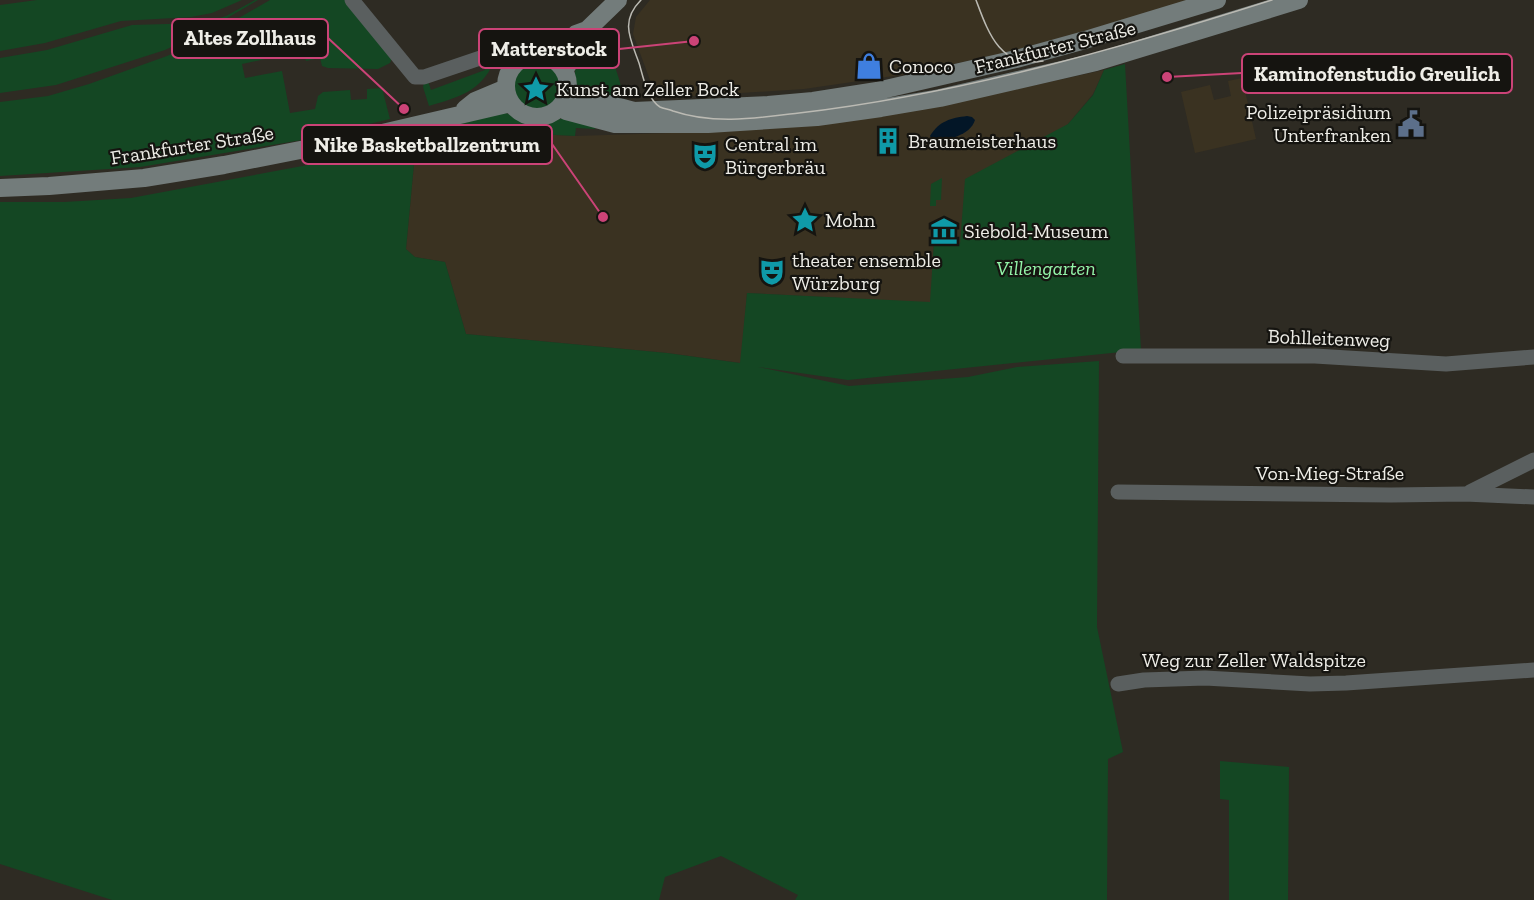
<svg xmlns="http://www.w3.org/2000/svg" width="1534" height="900" font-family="'Zilla Slab',serif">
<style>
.commercial{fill:#3a3221}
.green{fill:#144723}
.water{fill:#031627}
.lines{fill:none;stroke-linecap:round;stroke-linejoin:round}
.street{stroke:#5a5f5f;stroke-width:15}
.secondary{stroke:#737c7b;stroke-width:18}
.tram{stroke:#bbbab3;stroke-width:1.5}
.labels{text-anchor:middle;stroke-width:4.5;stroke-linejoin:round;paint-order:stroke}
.street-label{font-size:20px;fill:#eeede7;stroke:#151410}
.poi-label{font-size:20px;fill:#eeede7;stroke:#151410;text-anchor:start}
.park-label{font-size:20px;font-style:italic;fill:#94f5a9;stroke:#151410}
.leader{fill:none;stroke:#cb4377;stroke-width:2}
.callout-dot{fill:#cb4377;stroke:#151410;stroke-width:2}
.callout{fill:#151410;stroke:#cb4377;stroke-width:2}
.callout-label{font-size:21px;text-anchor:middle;font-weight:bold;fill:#eeede7}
</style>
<rect width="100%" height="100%" fill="#2e2b23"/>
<path class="commercial" d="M 650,0 L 1195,0 L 1009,52 L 907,74 L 804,89 L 661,98 L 654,91 L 633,34 L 636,17 Z
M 1104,70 L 1093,94 L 1068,124 L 960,244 L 934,243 L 931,303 L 747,293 L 741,363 L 667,353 L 466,334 L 445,262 L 415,257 L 406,249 L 414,164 L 409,140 L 459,130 L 575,136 L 703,132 L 1008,91 Z
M 1242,78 L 1256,139 L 1195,153 L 1181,92 L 1210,85 L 1214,100 L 1231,96 L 1228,81 Z"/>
<path class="green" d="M 37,0 L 242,0 L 212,13 L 191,17 L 121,21 L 45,43 L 0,51 L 0,5 Z
M 255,0 L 258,0 L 203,32 L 165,50 L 56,85 L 0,93 L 0,58 L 47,50 L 132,25 L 203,23 L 226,16 Z
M 270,0 L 347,0 L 392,58 L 390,63 L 378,69 L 328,68 L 322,66 L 320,58 L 306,61 L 303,51 L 242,64 L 245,78 L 282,71 L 290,113 L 315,109 L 318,96 L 323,92 L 350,90 L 351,100 L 367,99 L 367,89 L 382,88 L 390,119 L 302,140 L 140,167 L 0,176 L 0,102 L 48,96 L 89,84 L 167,56 L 194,44 Z
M 598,40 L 605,44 L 607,48 C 612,61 626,88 620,100 L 577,87 C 571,70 579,46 598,40 Z
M512 86a25 25 0 1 1 50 0a25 25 0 1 1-50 0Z
M 482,61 L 494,62 C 480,92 459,97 429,106 L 423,87 L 424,83 L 428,81 L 431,90 L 485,70 Z
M 1125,64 L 1141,350 L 848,380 L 758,367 L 849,386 L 968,377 L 1017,367 L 1099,361 L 1097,627 L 1123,752 L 1108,759 L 1107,900 L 795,900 L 798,895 L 721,856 L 665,877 L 659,900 L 112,900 L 0,864 L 0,202 L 64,202 L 131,198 L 410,146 L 414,164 L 406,249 L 415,257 L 445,262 L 466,334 L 667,353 L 740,363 L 747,293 L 930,302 L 934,242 L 960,244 L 965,179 L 1068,124 L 1093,95 L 1104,70 Z
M 501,113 L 506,113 L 530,124 L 543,124 L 563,118 L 595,126 L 595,129 L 576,128 L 575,136 L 459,130 L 436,135 L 434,131 Z
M 942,178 L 941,200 L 936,200 L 936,206 L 930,206 L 931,184 Z
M 1220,761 L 1289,767 L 1288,900 L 1229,900 L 1229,800 L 1220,799 Z"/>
<path class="water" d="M 967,116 L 972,117 L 975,120 C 970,136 947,140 933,141 L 930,136 C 939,121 951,118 967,116 Z"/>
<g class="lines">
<path class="street" d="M 352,0 L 415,77 L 424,77 L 489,55 L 499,54 L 514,65
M 1123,356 L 1315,356 L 1446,364 L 1534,357
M 1118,492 L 1391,495 L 1465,494 L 1534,497
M 1470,492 L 1534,460
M 1118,684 L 1144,680 L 1205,678 L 1310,684 L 1346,683 L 1534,670"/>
<path class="secondary" d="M 542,55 L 560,50 L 576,34 L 587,30 L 618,0
M506 86a31 31 0 1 1 62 0a31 31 0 1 1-62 0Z
M 564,70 L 584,42 L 587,30
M 567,93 L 634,111 L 768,105 L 813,101 L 877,91 L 1016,59 L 1085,40 L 1217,0
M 561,106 L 566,111 L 615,124 L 708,124 L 817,117 L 881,108 L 940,98 L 1096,62 L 1299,0
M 465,109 L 475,101 L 506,88
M 0,188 L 49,186 L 144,178 L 224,165 L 361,138 L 511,103"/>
<path class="tram" d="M 641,0 C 620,21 630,38 639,63 C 643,76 647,99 660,107 C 664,109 669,109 673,111 C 714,125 758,118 799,113 C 960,94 1118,49 1272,0
M 976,0 C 988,32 1000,69 1043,61"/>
</g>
<defs>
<symbol id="shop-bare" viewBox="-9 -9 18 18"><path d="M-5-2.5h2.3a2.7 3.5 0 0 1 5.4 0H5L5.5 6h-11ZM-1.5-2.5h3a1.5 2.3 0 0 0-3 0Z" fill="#3f7fe0" stroke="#151410" stroke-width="2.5" paint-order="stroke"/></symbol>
<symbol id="sight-bare" viewBox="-9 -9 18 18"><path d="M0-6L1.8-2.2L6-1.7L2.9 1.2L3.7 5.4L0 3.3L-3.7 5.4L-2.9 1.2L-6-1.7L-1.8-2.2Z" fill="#0f9aa8" stroke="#151410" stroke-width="2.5" paint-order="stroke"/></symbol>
<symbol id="civic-bare" viewBox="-9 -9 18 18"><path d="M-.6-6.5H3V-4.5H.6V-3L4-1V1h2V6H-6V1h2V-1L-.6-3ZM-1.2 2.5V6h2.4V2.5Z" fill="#5c6f8a" stroke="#151410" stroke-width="2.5" paint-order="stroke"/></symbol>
<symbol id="building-bare" viewBox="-9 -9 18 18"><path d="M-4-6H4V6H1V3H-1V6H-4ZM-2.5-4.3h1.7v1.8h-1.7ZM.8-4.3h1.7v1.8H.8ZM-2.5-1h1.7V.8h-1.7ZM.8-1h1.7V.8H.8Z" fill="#0f9aa8" stroke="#151410" stroke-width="2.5" paint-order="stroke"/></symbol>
<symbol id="theatre-bare" viewBox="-9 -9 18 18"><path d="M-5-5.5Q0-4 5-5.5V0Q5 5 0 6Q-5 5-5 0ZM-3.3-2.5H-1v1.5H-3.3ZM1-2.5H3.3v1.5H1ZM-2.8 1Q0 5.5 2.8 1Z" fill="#0f9aa8" stroke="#151410" stroke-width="2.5" paint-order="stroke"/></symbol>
<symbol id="museum-bare" viewBox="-9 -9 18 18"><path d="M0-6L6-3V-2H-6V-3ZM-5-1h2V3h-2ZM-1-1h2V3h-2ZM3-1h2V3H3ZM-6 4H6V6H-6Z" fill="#0f9aa8" stroke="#151410" stroke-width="2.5" paint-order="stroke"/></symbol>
</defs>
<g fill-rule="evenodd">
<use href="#shop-bare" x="850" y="47" width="38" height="38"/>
<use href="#sight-bare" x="517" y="70" width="38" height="38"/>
<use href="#civic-bare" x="1392" y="105" width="38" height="38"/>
<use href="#building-bare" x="869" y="122" width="38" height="38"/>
<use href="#theatre-bare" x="686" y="137" width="38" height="38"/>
<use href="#sight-bare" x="786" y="201" width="38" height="38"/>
<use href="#museum-bare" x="925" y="212" width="38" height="38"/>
<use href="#theatre-bare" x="753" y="253" width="38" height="38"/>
</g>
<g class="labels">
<g class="street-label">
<text transform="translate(1055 47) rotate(-14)" y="7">Frankfurter Straße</text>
<text transform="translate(192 145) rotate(-9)" y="7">Frankfurter Straße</text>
<text transform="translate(1329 338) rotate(2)" y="7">Bohlleitenweg</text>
<text x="1330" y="480">Von-Mieg-Straße</text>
<text x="1254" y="667">Weg zur Zeller Waldspitze</text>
</g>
<g class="poi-label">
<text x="889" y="73">Conoco</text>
<text x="556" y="96">Kunst am Zeller Bock</text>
<text x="1391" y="119" text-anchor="end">Polizeipräsidium<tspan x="1391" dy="23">Unterfranken</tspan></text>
<text x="908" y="148">Braumeisterhaus</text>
<text x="725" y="151">Central im<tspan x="725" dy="23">Bürgerbräu</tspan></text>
<text x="825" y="227">Mohn</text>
<text x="964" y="238">Siebold-Museum</text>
<text x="792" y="267">theater ensemble<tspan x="792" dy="23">Würzburg</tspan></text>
</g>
<g class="park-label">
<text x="1046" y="275">Villengarten</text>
</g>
</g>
<path class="leader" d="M404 109L328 38M694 41L619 49M1167 77L1242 73M603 217L552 144"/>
<g class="callout-dot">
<circle cx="404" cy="109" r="6"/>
<circle cx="694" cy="41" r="6"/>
<circle cx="1167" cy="77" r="6"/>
<circle cx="603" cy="217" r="6"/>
</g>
<g class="callout">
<rect x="172" y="19" width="156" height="39" rx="6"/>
<rect x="479" y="29" width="140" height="39" rx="6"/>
<rect x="1242" y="54" width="270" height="39" rx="6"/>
<rect x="302" y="125" width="250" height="39" rx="6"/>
</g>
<g class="callout-label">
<text x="250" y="45">Altes Zollhaus</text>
<text x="549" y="56">Matterstock</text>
<text x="1377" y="81">Kaminofenstudio Greulich</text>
<text x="427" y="152">Nike Basketballzentrum</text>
</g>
</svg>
